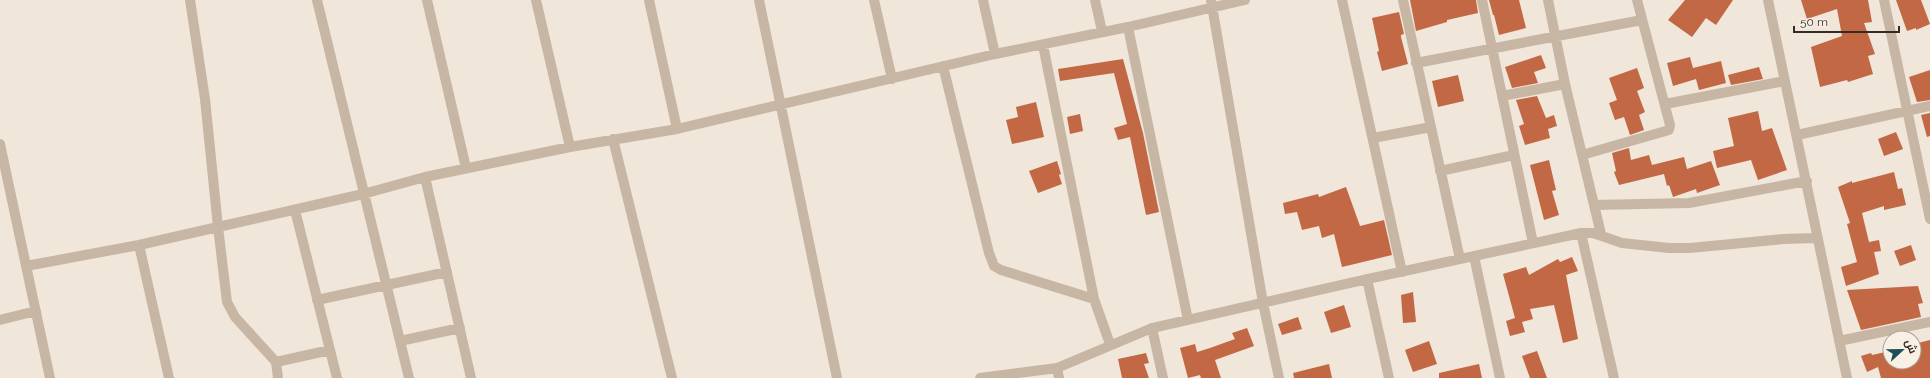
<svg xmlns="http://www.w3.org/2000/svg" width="1930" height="378" font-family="Raleway,Cairo,sans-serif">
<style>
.building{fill:#c26845}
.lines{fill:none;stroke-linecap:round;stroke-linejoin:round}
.minor{stroke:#c8b6a5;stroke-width:10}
</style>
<rect width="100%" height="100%" fill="#f0e6d9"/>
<path class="building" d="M 1410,0 L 1476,0 L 1478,13 L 1447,20 L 1447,22 L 1416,31 Z
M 1489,0 L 1519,0 L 1526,28 L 1499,35 L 1494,15 L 1493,15 Z
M 1685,0 L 1733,0 L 1716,25 L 1706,18 L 1692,37 L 1668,20 Z
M 1801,0 L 1868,0 L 1872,22 L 1864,23 L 1875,54 L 1868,56 L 1873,74 L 1848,82 L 1847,80 L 1820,87 L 1811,47 L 1842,36 L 1837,9 L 1807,19 Z
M 1896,0 L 1921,0 L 1930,24 L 1916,30 L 1916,28 L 1907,31 Z
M 1399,12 L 1404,34 L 1401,35 L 1401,37 L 1408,64 L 1382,71 L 1377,52 L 1379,51 L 1372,18 Z
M 1541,55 L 1546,68 L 1534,72 L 1538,83 L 1512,88 L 1505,67 Z
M 1690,57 L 1693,68 L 1721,61 L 1726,83 L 1699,90 L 1696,79 L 1673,86 L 1667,63 Z
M 1123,59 L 1143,133 L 1159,212 L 1146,215 L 1130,137 L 1118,140 L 1114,128 L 1127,124 L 1114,73 L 1060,81 L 1058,69 Z
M 1759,67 L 1763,79 L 1731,85 L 1728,75 Z
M 1637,68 L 1644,88 L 1637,91 L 1645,112 L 1639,115 L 1644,130 L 1630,135 L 1624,117 L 1615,120 L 1609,103 L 1617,100 L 1609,78 Z
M 1930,70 L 1930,100 L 1917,102 L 1909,77 Z
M 1458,75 L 1464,101 L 1438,107 L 1432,81 Z
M 1537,96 L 1546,118 L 1554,115 L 1557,126 L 1548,129 L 1550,138 L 1525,145 L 1519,126 L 1524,124 L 1516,100 Z
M 1036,102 L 1044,137 L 1012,144 L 1006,120 L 1018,117 L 1016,107 Z
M 1758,111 L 1762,131 L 1772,128 L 1787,170 L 1758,180 L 1751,160 L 1717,168 L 1713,151 L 1734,146 L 1728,118 Z
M 1930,113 L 1930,136 L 1927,137 L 1921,115 Z
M 1080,114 L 1083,131 L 1070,134 L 1067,117 Z
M 1896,132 L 1903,149 L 1884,156 L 1878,139 Z
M 1629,148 L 1631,160 L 1649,155 L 1652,165 L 1684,157 L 1687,169 L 1711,161 L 1720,185 L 1697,193 L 1696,189 L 1673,197 L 1669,185 L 1667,186 L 1664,174 L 1619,185 L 1614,172 L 1616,171 L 1612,153 Z
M 1549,160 L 1556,190 L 1552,191 L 1559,215 L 1544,220 L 1530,165 Z
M 1057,161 L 1061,174 L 1059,175 L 1062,184 L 1038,193 L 1029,171 Z
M 1894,172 L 1898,189 L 1902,188 L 1906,205 L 1884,210 L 1884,206 L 1862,213 L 1869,242 L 1879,240 L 1881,251 L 1874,252 L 1879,274 L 1846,286 L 1841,267 L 1857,262 L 1847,224 L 1850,223 L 1838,187 L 1852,181 L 1852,183 Z
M 1346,187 L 1360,226 L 1384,220 L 1392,255 L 1342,267 L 1334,234 L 1322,238 L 1319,226 L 1302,230 L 1297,212 L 1285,214 L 1283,203 L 1318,194 L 1319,197 Z
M 1911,245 L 1916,260 L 1900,266 L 1894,251 Z
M 1572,257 L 1578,271 L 1566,275 L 1578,339 L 1563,343 L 1554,305 L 1530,309 L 1533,319 L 1522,322 L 1525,332 L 1510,336 L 1506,321 L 1515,318 L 1503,274 L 1526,267 L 1529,275 L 1558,259 L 1560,262 Z
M 1918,286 L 1923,303 L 1918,304 L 1921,317 L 1861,330 L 1847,290 Z
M 1413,292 L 1416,322 L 1403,323 L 1401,295 Z
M 1344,305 L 1351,327 L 1331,333 L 1324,312 Z
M 1298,317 L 1302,329 L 1282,335 L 1278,324 Z
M 1247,328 L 1254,346 L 1215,360 L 1221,378 L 1201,378 L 1200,375 L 1188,378 L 1180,348 L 1195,344 L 1197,352 L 1210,348 L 1235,339 L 1232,333 Z
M 1930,340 L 1930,378 L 1881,378 L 1878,367 L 1867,372 L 1861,356 L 1871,353 L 1872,355 L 1890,351 L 1890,362 L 1914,362 L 1914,344 Z
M 1429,341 L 1437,364 L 1413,372 L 1405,350 Z
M 1537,351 L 1547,378 L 1530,378 L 1522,356 Z
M 1146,353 L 1149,363 L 1144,364 L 1149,378 L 1122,378 L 1118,359 Z
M 1329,364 L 1332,378 L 1294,378 L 1293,373 Z
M 1479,364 L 1482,378 L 1439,378 L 1439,373 Z"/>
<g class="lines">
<path class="minor" d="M 317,0 L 409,378
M 427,0 L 466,168
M 536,0 L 570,147
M 649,0 L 677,129
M 759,0 L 837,378
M 874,0 L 892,79
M 983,0 L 995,54
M 1095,0 L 1102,31
M 1211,0 L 1263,303 L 1279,378
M 1342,0 L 1402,272
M 1403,0 L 1460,259
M 1482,0 L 1533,243
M 1548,0 L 1565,84 L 1601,234
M 1768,0 L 1847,378
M 1884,0 L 1930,219
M 1128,27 L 1188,320
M 1043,45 L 1094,299 L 1110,344
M 1416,63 L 1642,20
M 943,66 L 989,253 L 994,266 L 1001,270 L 1094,299
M 1502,96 L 1565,84
M 1665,104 L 1785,81
M 1797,135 L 1930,106
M 1373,138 L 1431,127
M 613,139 L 672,378
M 0,144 L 50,378
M 1582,155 L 1669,130 L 1670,125 L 1637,0
M 1440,171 L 1514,155
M 425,177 L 471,378
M 1594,205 L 1689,203 L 1807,181
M 295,210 L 337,378
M 1581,233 L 1614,378
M 139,245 L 169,378
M 1474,256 L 1500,378
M 26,266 L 139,245 L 218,227 L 205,99 L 190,0
M 1367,279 L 1389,378
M 317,300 L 447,272
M 0,320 L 36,311
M 1152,328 L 1163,378
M 400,341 L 460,328
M 1839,341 L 1930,322
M 276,362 L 330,350
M 1057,368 L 1059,378
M 278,378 L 276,362 L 235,317 L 227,302 L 218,227 L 363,194 L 425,177 L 570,147 L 677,129 L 995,54 L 1128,27 L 1245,0
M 980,378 L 1057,368 L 1152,328 L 1367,279 L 1581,233 L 1593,233 L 1622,243 L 1669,248 L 1690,248 L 1784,239 L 1817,238"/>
</g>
<g transform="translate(1902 350) rotate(68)"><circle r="19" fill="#f8f0e5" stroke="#aaa199"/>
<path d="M0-3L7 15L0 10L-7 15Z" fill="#1d4e54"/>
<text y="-6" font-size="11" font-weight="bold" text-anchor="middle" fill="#342b26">ش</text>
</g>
<path d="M1794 26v6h105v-6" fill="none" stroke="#342b26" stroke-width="2"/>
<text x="1800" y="26" font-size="12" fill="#342b26" stroke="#f8f0e5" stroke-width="3" paint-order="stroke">50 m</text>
</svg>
